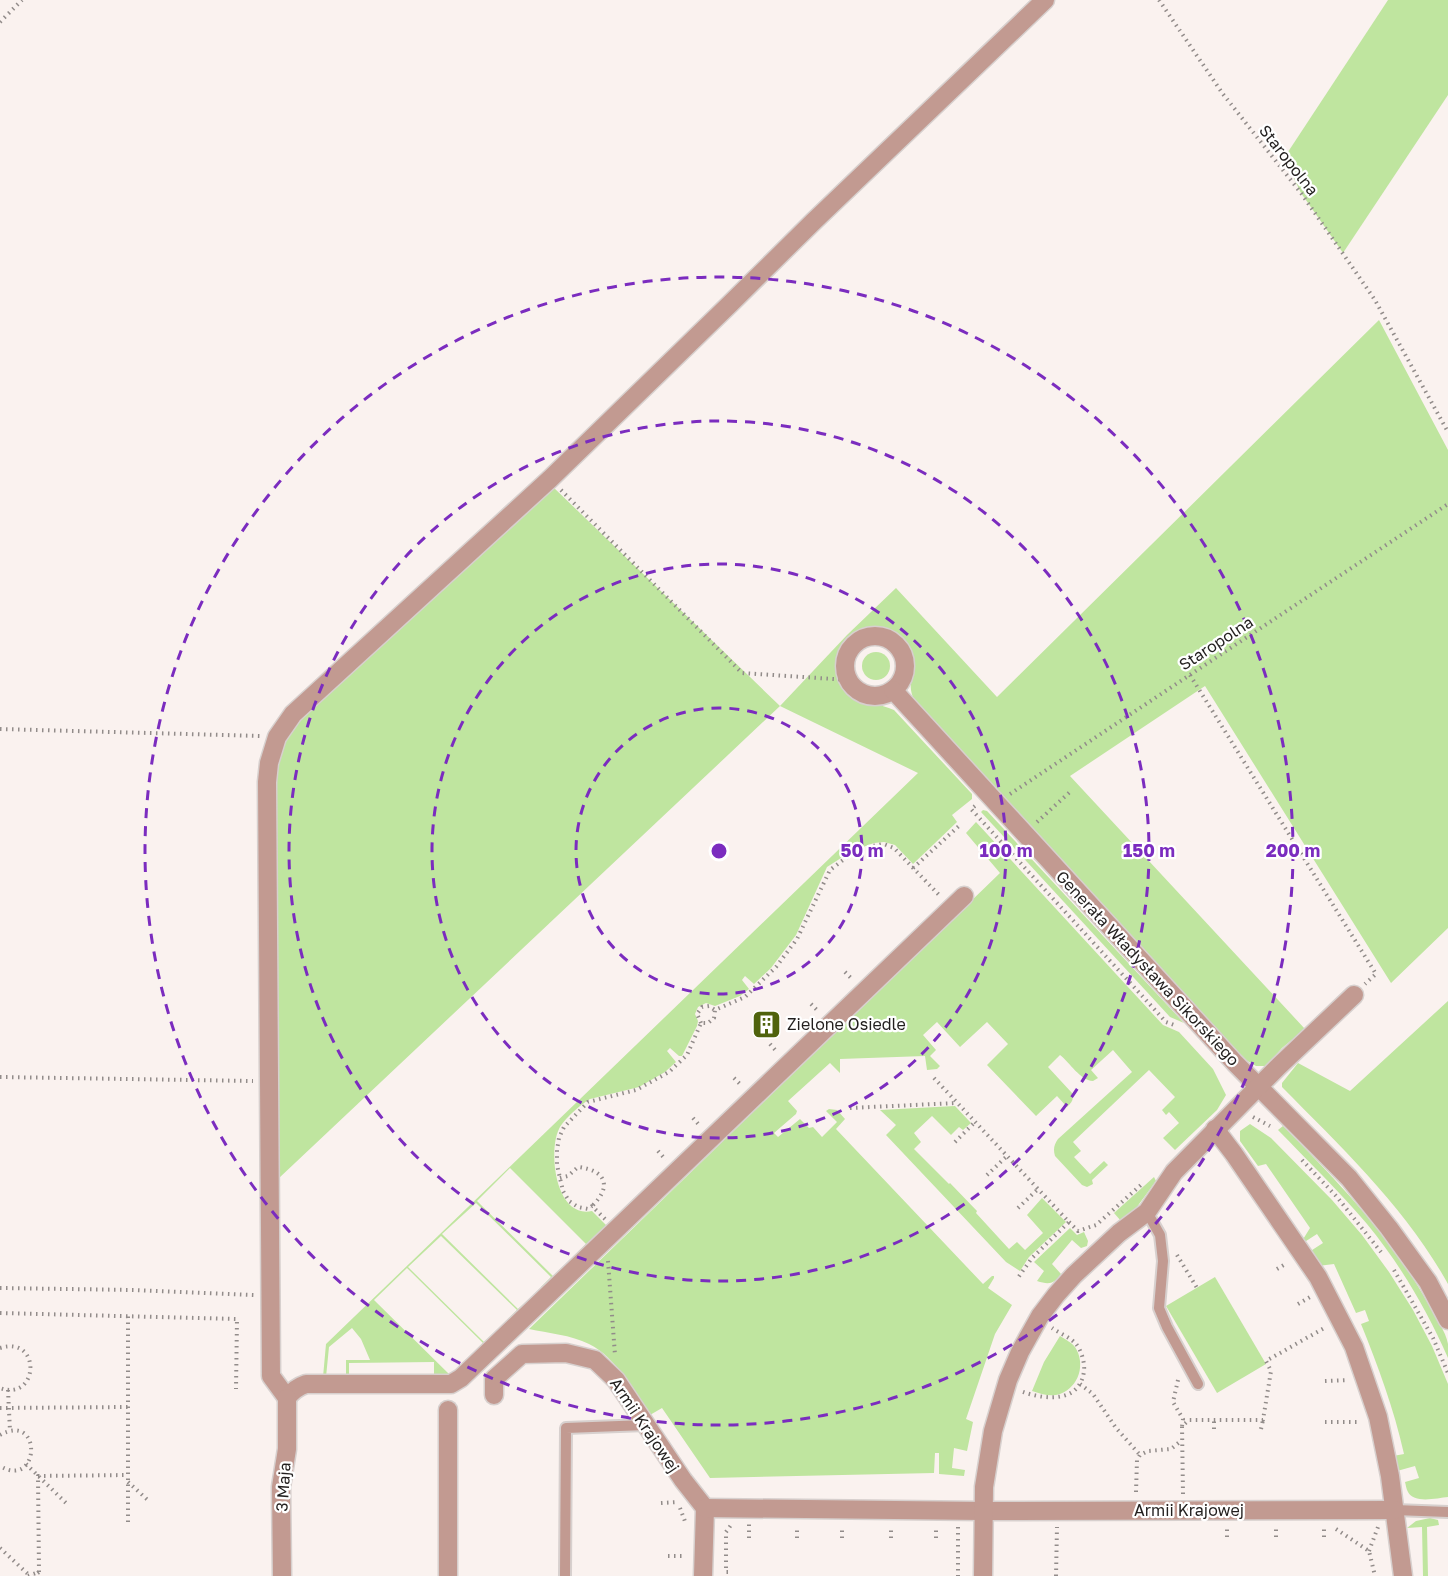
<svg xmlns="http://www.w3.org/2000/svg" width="1448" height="1576" font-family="'Golos Text',sans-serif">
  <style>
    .green { fill: #bfe59f }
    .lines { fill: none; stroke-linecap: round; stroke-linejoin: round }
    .lane-casing { stroke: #d7d0ce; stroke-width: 14 }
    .street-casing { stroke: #d7d0ce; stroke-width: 21 }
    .path { stroke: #928c8a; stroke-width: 4; stroke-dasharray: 1.5 4.5; stroke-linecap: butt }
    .lane { stroke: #c29a91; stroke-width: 10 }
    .street { stroke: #c29a91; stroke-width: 18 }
    .ring { fill: none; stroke: #7b2cbf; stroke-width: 3; stroke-dasharray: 10 8 }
    .labels { text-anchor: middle; stroke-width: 4.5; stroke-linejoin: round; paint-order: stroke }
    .street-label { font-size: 16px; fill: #221f1e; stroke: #fff }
    .poi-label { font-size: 16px; fill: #221f1e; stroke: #fff; text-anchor: start }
    .centre { fill: #7b2cbf; stroke: #fff; stroke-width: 3 }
    .ring-label { font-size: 18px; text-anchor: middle; font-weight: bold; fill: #7b2cbf; stroke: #fff; stroke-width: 4.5; stroke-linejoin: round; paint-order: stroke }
  </style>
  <rect width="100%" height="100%" fill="#faf2ef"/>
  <!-- green -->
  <g class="green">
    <path d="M1388,0H1448V95L1343,253L1301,193L1284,158Z"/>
    <path d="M1379,320L1448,450V928L1391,983L1205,686L1070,776L1305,1029L1282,1048L1266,1066H1256L1244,1059L918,707C915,701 912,697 911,690C909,673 918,658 904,642C868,599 812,663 852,694C863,703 881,704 894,710L972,794V799L952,815L957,822L913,864L895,845L884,842L874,843L852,851L827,867L796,935L771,968L754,984L745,976L742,980L749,989L740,996L715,1006L706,1003L698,1007L695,1014L698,1021L697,1026L682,1056H679L670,1048L667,1051L676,1062L665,1072L639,1087L590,1099C580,1105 564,1119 559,1129C548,1151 555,1219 592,1211L608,1227L579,1255L576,1254L586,1244L510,1168L477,1201L553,1276L563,1267L564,1269L544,1288L541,1287L551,1277L476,1203L442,1234L518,1309L528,1300L529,1304L511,1321L507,1320L517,1310L441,1236L408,1267L484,1342L494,1333L495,1336L476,1354L473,1353L483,1343L407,1268L374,1300L450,1375L434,1376V1362L349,1363V1377H346V1360H370L361,1339L352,1328L329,1347L326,1377H323L326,1344L918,773L780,706L278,1179L275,776L285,736L308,709L552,486L780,706L847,635L896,588L997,697Z"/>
    <circle cx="876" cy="666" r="14"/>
    <path d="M983,810L987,811L1184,1023L1170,1017L981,812Z"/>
    <path d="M976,822L1163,1025L1179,1032L1213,1069L1226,1095L1217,1110L1175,1150L1163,1138L1179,1123L1169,1112L1166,1115L1162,1110L1175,1097L1149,1070L1073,1142L1081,1151L1074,1157L1090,1174L1104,1161L1108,1165L1092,1180L1093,1184L1087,1187L1082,1185L1055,1156C1053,1149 1054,1145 1058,1139L1132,1072L1113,1050L1091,1070L1098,1078L1093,1081C1080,1080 1070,1063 1060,1055L1048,1067L1072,1093C1074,1100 1072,1102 1067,1107L1057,1096L1036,1116L987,1065L1008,1044L987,1022L960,1047L937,1022L923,1035L936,1050L930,1056L940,1066L937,1069L927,1070L925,1056L840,1059V1073L830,1063L788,1101L797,1111L796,1114L774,1133L778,1137L800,1119L809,1128L813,1127L822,1137L837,1122L826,1111L829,1109L837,1110L845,1119L836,1129L983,1284L992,1276H994V1278L988,1288L1012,1305L995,1334L966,1419L973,1422L967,1451L954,1448L952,1468L965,1470L964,1476L939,1474V1453H935L934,1473L710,1478L662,1408L650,1415C633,1390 617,1358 589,1344C571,1335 548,1333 529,1329L1000,873L966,833Z"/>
    <path d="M1448,1001V1284C1406,1208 1342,1148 1282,1087V1083L1298,1063L1350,1091Z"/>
    <path d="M955,1106L971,1123L963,1130L959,1127L951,1135L932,1116L914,1133L921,1142L914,1149L949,1184L950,1183L977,1211L976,1213L1009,1249L1017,1242L1025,1250L1043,1233L1027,1215L1042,1198L1066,1222L1029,1257L1020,1271L1006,1262L886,1135L896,1125L880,1110Z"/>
    <path d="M1250,1124L1271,1138L1332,1200L1362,1235L1389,1272L1413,1310L1432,1346L1448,1384V1497C1437,1498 1414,1504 1408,1492C1406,1489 1406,1485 1405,1482L1419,1478L1415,1466L1397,1471L1393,1456L1404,1454C1394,1409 1378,1366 1361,1324L1369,1321L1365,1310L1356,1313L1334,1264L1318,1266L1309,1252L1323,1243L1317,1234L1303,1243L1302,1241L1310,1228L1266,1164L1258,1166L1240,1141V1131Z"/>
    <path d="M1283,1126C1338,1182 1392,1237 1430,1307C1435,1318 1446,1331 1448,1344C1448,1348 1448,1353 1448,1358C1427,1310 1400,1264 1367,1224C1339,1191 1308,1161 1278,1130Z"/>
    <path d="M1154,1177L1156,1181L1131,1215L1121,1221L1114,1213Z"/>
    <path d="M1070,1228L1077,1235L1084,1232L1088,1241L1087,1246L1081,1248L1072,1240L1052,1264L1061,1274C1054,1284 1049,1285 1037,1281L1044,1271L1034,1262Z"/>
    <path d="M1215,1277L1266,1364L1217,1393L1166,1306Z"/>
    <path d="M1060,1336C1065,1339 1072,1343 1075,1347C1086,1364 1079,1387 1060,1394C1051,1397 1041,1394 1032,1391L1044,1362Z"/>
    <path d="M1430,1518L1438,1520L1439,1525L1427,1527L1428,1576H1423L1422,1527L1407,1528L1416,1521Z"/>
  </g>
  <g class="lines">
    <defs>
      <g id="lane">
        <path d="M1147,1212L1160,1235L1163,1261L1159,1308L1167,1327L1198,1384"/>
        <path d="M1395,1510L1448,1512"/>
        <path d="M565,1576L566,1428L646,1425"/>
      </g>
      <g id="street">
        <circle cx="875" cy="666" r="30"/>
        <path d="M893,690L1235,1063L1349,1178L1389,1228L1428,1282L1448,1320"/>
        <path d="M1215,1129L1234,1154L1318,1277L1354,1347L1378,1417L1390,1476L1403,1576"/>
        <path d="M494,1395V1379L522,1354L566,1353L595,1360L616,1380L683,1480L705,1508L703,1576"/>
        <path d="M287,1398L271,1376L267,782L269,763L277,737L293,714L550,479L731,303L813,222L1045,0"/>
        <path d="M287,1398C292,1391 297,1387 306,1384H451L461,1378L964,896"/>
        <path d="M705,1508L983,1511L1395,1510"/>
        <path d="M282,1576L281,1487L287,1449V1398"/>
        <path d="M448,1576V1410"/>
        <path d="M983,1576L984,1487L993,1431L1008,1380L1020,1352L1040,1316L1056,1295L1074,1275L1119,1233L1147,1212L1174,1172L1279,1066L1354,995"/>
      </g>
    </defs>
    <!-- lane casing -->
    <use href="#lane" class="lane-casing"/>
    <!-- street casing -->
    <use href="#street" class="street-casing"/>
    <!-- path -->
    <g class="path">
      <path d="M1159,0L1223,94L1301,193L1375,300L1448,432"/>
      <path d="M0,22L22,0"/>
      <path d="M561,490L742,673L849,680"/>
      <path d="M1190,675L1376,974L1365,984"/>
      <path d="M0,729L261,736"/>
      <path d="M1010,794L1448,504"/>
      <path d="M975,806L971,809L1166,1022L1174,1025"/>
      <path d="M1037,822L1072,790"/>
      <path d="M913,868L960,825"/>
      <path d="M845,972L853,980"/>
      <path d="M811,1004L819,1012"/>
      <path d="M701,1023L697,1014L702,1007L709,1006L715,1010"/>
      <path d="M770,1044L777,1052"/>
      <path d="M0,1077L253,1081"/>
      <path d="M734,1078L742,1086"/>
      <path d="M934,1078L1069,1222L1032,1258L1017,1279"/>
      <path d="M850,1108L956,1103"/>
      <path d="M1253,1117L1270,1126"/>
      <path d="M693,1118L700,1126"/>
      <path d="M955,1142L975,1122"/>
      <path d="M658,1151L666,1160"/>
      <path d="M1302,1160L1337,1197L1381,1252"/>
      <path d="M987,1175L1007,1156"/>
      <path d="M560,1178L568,1176L578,1167C605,1170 613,1186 592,1206"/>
      <path d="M1018,1208L1038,1189"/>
      <path d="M605,1219L592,1206L588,1209L578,1207L569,1201L563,1191L557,1165V1150L559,1138L564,1127L588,1102L636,1090L669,1072L687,1055L701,1023H708L714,1018L715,1010L745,997L776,967L797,939L830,870L851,854L872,846L884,844L894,848L941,897"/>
      <path d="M1069,1222L1078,1231L1096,1225L1142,1184"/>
      <path d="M1177,1255L1197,1288"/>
      <path d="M608,1261L615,1355"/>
      <path d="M1277,1269L1287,1263"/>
      <path d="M1394,1270L1433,1338L1448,1373"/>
      <path d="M0,1288L134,1290L254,1295"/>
      <path d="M1298,1304L1310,1297"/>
      <path d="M0,1313L237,1319L236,1389"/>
      <path d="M0,1348C42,1335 39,1402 0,1388"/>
      <path d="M1178,1380L1173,1402L1183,1419L1182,1426"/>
      <path d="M1325,1381L1348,1380"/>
      <path d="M1080,1384L1093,1394L1116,1428L1140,1455"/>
      <path d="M8,1390L10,1431"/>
      <path d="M1023,1392C1046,1400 1080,1403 1084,1371C1085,1362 1081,1350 1076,1344C1070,1337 1059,1333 1052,1328"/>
      <path d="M0,1408L128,1407"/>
      <path d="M1325,1422H1360"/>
      <path d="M1214,1429V1419"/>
      <path d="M1261,1429L1263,1420"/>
      <path d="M0,1435C43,1411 40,1490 0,1466"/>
      <path d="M26,1464L66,1503"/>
      <path d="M128,1482L150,1502"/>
      <path d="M1136,1492L1137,1460L1140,1455L1148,1451L1171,1449L1182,1440"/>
      <path d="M1183,1494L1182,1426L1189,1420H1263L1271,1371L1266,1361L1326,1327"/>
      <path d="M661,1503L678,1502"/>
      <path d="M680,1508L686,1524"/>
      <path d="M128,1522V1316"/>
      <path d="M958,1527V1576"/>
      <path d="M1336,1529L1369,1551L1375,1576"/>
      <path d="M1227,1537V1526"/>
      <path d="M1276,1537V1526"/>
      <path d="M1324,1537V1526"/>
      <path d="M749,1538V1524"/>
      <path d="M797,1538V1527"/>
      <path d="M842,1538V1527"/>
      <path d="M891,1538V1527"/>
      <path d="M936,1538V1527"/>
      <path d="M0,1548L30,1576"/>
      <path d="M1369,1551L1378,1527"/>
      <path d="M668,1556H685"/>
      <path d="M39,1572L38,1476L128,1475"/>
      <path d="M728,1572H726V1532L731,1525"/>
      <path d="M28,1576L39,1572L34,1576"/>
      <path d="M1056,1576L1057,1527"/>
    </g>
    <!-- lane -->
    <use href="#lane" class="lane"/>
    <!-- street -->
    <use href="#street" class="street"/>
  </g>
  <!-- distance rings -->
  <g class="ring">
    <circle cx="719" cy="851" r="143"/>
    <circle cx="719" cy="851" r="287"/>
    <circle cx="719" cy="851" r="430"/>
    <circle cx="719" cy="851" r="574"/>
  </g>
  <!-- icons -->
  <defs>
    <symbol id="building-square" viewBox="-11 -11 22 22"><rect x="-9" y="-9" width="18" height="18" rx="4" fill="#4f630d" stroke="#fff"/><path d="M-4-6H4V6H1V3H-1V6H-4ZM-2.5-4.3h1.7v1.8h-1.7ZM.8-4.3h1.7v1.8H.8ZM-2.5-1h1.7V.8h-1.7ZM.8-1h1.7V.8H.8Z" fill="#fff"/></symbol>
  </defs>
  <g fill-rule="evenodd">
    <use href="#building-square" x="750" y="1008" width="33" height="33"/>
  </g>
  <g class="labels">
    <!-- street labels -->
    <g class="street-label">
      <text transform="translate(1289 160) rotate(52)" y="6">Staropolna</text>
      <text transform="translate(1216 643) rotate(-33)" y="6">Staropolna</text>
      <text transform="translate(1148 968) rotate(47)" y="6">Generała Władysława Sikorskiego</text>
      <text transform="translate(645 1425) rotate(56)" y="6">Armii Krajowej</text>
      <text transform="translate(283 1487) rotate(-86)" y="6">3 Maja</text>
      <text x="1189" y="1516">Armii Krajowej</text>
    </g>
    <!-- poi labels -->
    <g class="poi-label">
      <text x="787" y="1030">Zielone Osiedle</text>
    </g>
  </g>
  <circle cx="719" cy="851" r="9" class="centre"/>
  <g class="ring-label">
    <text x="862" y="857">50 m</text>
    <text x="1006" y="857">100 m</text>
    <text x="1149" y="857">150 m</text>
    <text x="1293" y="857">200 m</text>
  </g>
</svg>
